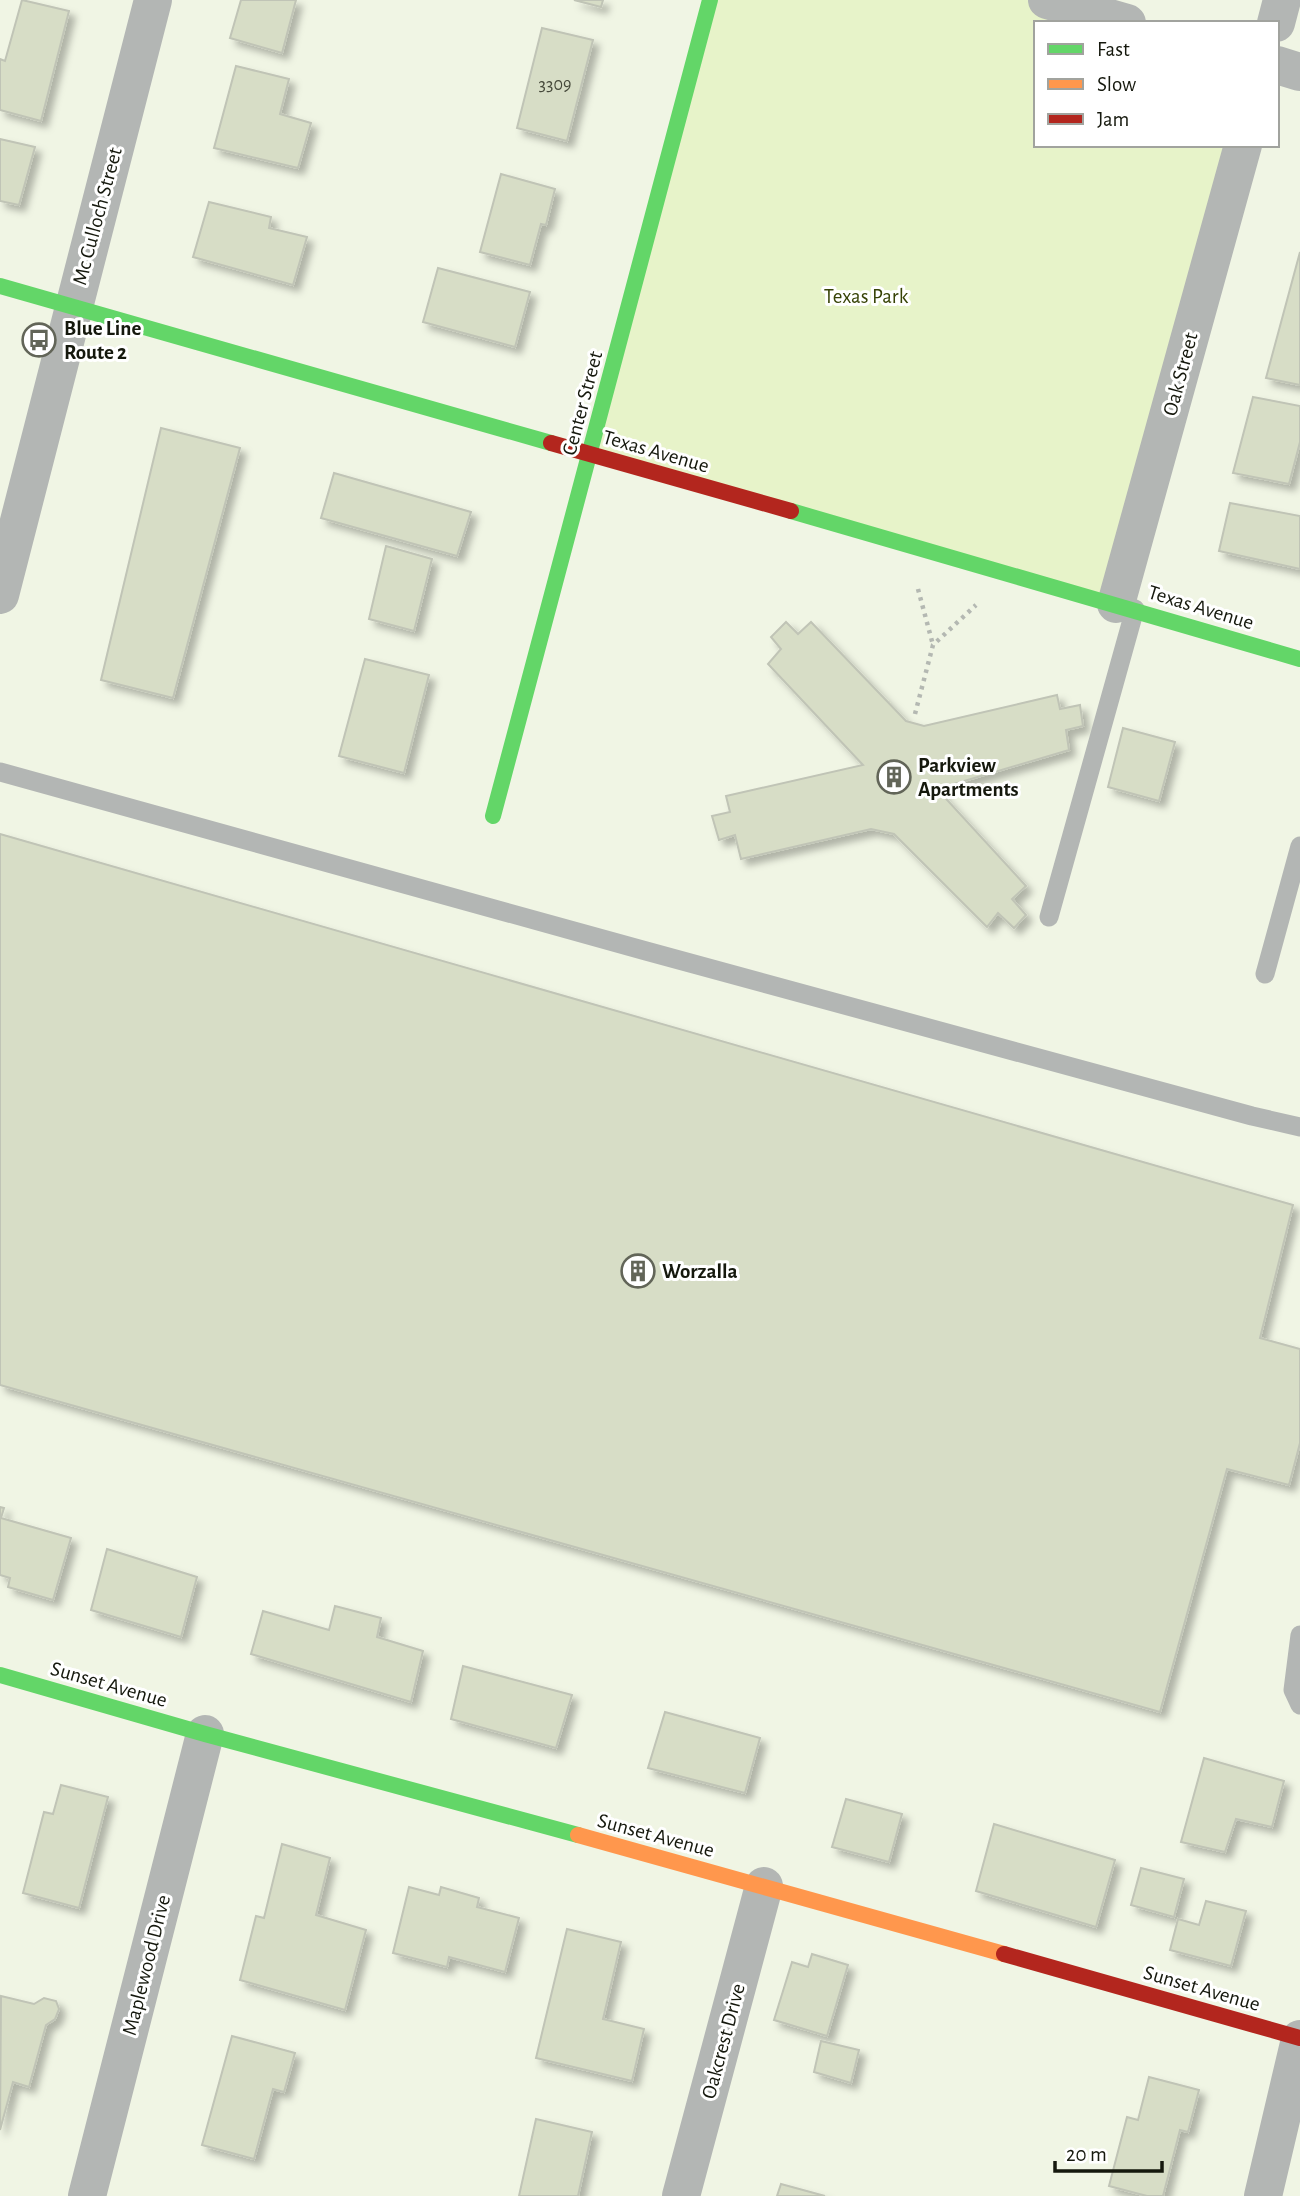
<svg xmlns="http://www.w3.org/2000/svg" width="1300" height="2196" font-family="'Alegreya Sans',sans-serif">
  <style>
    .green { fill: #e7f3c9 }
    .building { fill: #d7ddc6; stroke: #c0c4b6; stroke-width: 2; filter: url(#shadow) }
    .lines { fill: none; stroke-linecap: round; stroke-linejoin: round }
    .path { stroke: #b4b8b2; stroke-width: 4.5; stroke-dasharray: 3.5 5; stroke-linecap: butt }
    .lane { stroke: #b3b6b4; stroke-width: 19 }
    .street { stroke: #b3b6b4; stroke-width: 38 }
    .fast { stroke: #63d668; stroke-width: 16 }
    .slow { stroke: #ff974d; stroke-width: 16 }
    .jam { stroke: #b3261e; stroke-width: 16 }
    .labels { text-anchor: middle; stroke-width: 6; stroke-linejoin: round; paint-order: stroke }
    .number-label { font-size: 18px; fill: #46493b }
    .street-label { font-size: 21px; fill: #15180d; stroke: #fff }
    .park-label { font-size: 21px; fill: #374306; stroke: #fff }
    .poi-label { font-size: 21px; font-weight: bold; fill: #15180d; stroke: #fff; text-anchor: start }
  </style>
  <defs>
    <filter id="shadow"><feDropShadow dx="6" dy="6" stdDeviation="3.5" flood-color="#0004"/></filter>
  </defs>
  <rect width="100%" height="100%" fill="#f0f5e4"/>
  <!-- green -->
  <path class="green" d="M710,0H1047L1127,23H1036V145H1243L1116,604L590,454Z"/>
  <!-- building -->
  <g class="building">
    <path d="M22,0L69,11L41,121L0,110V59L5,61Z"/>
    <path d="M241,0H296L282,53L230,38Z"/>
    <path d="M574,0H603L601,7Z"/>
    <path d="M542,28L593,40L567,141L517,128Z"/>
    <path d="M236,66L289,79L280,114L311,123L298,168L214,148Z"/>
    <path d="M0,139L35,147L19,205L0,201Z"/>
    <path d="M501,174L555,189L546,225L541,224L530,265L480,252Z"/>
    <path d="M209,202L271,217L269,228L307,237L293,285L193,257Z"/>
    <path d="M1300,252V385L1266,378Z"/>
    <path d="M438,268L530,292L515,347L423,322Z"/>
    <path d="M1253,397L1300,406V442L1289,484L1233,473Z"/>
    <path d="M161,428L240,448L173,698L101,680Z"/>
    <path d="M334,473L471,512L457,556L321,518Z"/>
    <path d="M1230,503L1300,516V569L1219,551Z"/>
    <path d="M386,546L432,559L414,631L369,619Z"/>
    <path d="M786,622L798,634L811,622L906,721L924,726L1057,695L1060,709L1080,705L1083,726L1066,730L1069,750L937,789L1026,886L1012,899L1026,915L1014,928L998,913L987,927L894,834L871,829L741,859L735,835L719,840L712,816L730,812L726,796L863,765L768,664L781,649L771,637Z"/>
    <path d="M365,659L429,675L404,773L339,756Z"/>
    <path d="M1123,728L1175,742L1159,801L1108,787Z"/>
    <path d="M0,834L1293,1205L1260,1338L1300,1349V1443L1289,1485L1227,1469L1160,1712L0,1385Z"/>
    <path d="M0,1507L4,1508L1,1518L71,1538L53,1600L8,1587L10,1578L0,1575Z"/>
    <path d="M107,1549L197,1577L181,1637L91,1610Z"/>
    <path d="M335,1606L381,1618L377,1637L423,1651L411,1702L251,1654L263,1611L329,1630Z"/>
    <path d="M463,1666L572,1695L556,1748L451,1719Z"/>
    <path d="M665,1712L760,1738L745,1793L648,1768Z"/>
    <path d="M1204,1758L1284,1781L1272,1827L1236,1819L1225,1852L1181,1842Z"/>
    <path d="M61,1785L108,1797L79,1908L23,1893L44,1812L53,1814Z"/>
    <path d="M846,1799L902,1814L889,1862L832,1847Z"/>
    <path d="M994,1824L1115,1860L1096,1927L976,1891Z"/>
    <path d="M282,1844L330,1858L316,1915L366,1930L345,2010L240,1980L256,1916L264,1918Z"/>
    <path d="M1141,1868L1184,1879L1174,1917L1131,1905Z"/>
    <path d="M409,1887L439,1895L441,1887L479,1898L477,1907L519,1918L505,1972L449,1957L447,1967L393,1953Z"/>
    <path d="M1206,1901L1246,1911L1231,1966L1170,1950L1178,1919L1199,1925Z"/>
    <path d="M567,1929L621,1942L603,2019L644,2029L632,2081L536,2058Z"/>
    <path d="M812,1954L848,1965L827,2036L774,2020L792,1962L808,1967Z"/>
    <path d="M1,1996L34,2004L44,1998L56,2001L59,2009L55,2019L46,2025L29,2087L13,2082L0,2130Z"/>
    <path d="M232,2036L295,2053L284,2092L273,2089L254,2159L202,2145Z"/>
    <path d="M821,2041L859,2050L851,2083L814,2072Z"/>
    <path d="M1149,2077L1199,2090L1188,2132L1180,2130L1163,2196H1147L1109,2186L1127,2117L1138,2120Z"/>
    <path d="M536,2119L592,2132L578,2196H519Z"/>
    <path d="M781,2184L825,2196H777Z"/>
  </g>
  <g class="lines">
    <!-- path -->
    <g class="path">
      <path d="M918,589L933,645"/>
      <path d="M915,714L933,645L976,605"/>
    </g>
    <!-- lane -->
    <g class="lane">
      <path d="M0,772L646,951L1252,1116L1300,1127"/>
      <path d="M1049,917L1135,609"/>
      <path d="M1265,974L1300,846"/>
      <path d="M1300,1635L1293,1690L1300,1705"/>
    </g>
    <!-- street -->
    <g class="street">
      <path d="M1047,0L1127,23"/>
      <path d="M1276,23L1282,0"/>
      <path d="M1277,65L1300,72"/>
      <path d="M0,595L153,0"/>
      <path d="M1116,604L1243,145"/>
      <path d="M87,2196L205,1734"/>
      <path d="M681,2196L764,1886"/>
      <path d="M1263,2196L1300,2039"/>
    </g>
    <!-- fast -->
    <g class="fast">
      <path d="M0,286L551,443"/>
      <path d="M791,511L1300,659"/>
      <path d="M493,816L710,0"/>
      <path d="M0,1675L205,1734L578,1835"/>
    </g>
    <!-- slow -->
    <path class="slow" d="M578,1835L1004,1954"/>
    <!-- jam -->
    <g class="jam">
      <path d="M551,443L791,511"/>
      <path d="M1004,1954L1300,2038"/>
    </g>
  </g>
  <!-- icons -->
  <defs>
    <symbol id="bus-ring" viewBox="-11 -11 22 22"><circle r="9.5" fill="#fff" stroke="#626558" stroke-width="1.5"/><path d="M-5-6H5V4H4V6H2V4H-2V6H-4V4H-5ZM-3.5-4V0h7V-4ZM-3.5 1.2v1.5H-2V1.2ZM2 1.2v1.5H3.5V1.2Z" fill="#626558"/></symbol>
    <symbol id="building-ring" viewBox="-11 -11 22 22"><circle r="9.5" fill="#fff" stroke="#626558" stroke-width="1.5"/><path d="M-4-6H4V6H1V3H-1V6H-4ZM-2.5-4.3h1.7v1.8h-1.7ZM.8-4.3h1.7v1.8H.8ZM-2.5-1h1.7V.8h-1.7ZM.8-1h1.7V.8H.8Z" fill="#626558"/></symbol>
  </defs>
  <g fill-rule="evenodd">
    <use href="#bus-ring" x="20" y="321" width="38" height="38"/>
    <use href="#building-ring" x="875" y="758" width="38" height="38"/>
    <use href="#building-ring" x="619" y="1252" width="38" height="38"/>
  </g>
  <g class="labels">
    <!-- number labels -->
    <g class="number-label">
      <text x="555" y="90">3309</text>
    </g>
    <!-- street labels -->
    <g class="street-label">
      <text transform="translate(97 216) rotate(-75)" y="7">Mc Culloch Street</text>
      <text transform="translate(1180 374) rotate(-75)" y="7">Oak Street</text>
      <text transform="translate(582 403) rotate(-75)" y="7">Center Street</text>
      <text transform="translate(656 451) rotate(16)" y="7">Texas Avenue</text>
      <text transform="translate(1201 607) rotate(17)" y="7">Texas Avenue</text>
      <text transform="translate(109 1684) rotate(16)" y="7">Sunset Avenue</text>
      <text transform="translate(656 1835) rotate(15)" y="7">Sunset Avenue</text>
      <text transform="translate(146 1965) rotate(-76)" y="7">Maplewood Drive</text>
      <text transform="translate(1202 1988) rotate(16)" y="7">Sunset Avenue</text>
      <text transform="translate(723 2041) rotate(-75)" y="7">Oakcrest Drive</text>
    </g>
    <!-- park labels -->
    <g class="park-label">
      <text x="866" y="303">Texas Park</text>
    </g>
    <!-- poi labels -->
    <g class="poi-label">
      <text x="64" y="335">Blue Line<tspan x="64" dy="24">Route 2</tspan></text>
      <text x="918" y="772">Parkview<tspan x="918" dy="24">Apartments</tspan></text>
      <text x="662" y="1278">Worzalla</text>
    </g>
  </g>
  <!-- legend -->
  <rect x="1034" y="21" width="245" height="126" fill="#ffffff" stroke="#a1a39e" stroke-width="2"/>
  <rect x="1048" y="44" width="35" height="10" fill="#63d668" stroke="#a1a39e" stroke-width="2"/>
  <text x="1097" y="56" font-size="21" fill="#15180d">Fast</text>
  <rect x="1048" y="79" width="35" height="10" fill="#ff974d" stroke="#a1a39e" stroke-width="2"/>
  <text x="1097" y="91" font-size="21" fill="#15180d">Slow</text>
  <rect x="1048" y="114" width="35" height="10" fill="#b3261e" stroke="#a1a39e" stroke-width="2"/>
  <text x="1097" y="126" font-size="21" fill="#15180d">Jam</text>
  <!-- scale -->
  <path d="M1055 2161v10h107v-10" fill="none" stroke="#15180d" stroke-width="3.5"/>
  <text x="1066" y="2161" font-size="21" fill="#15180d" stroke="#ffffff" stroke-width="5" paint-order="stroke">20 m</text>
</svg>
